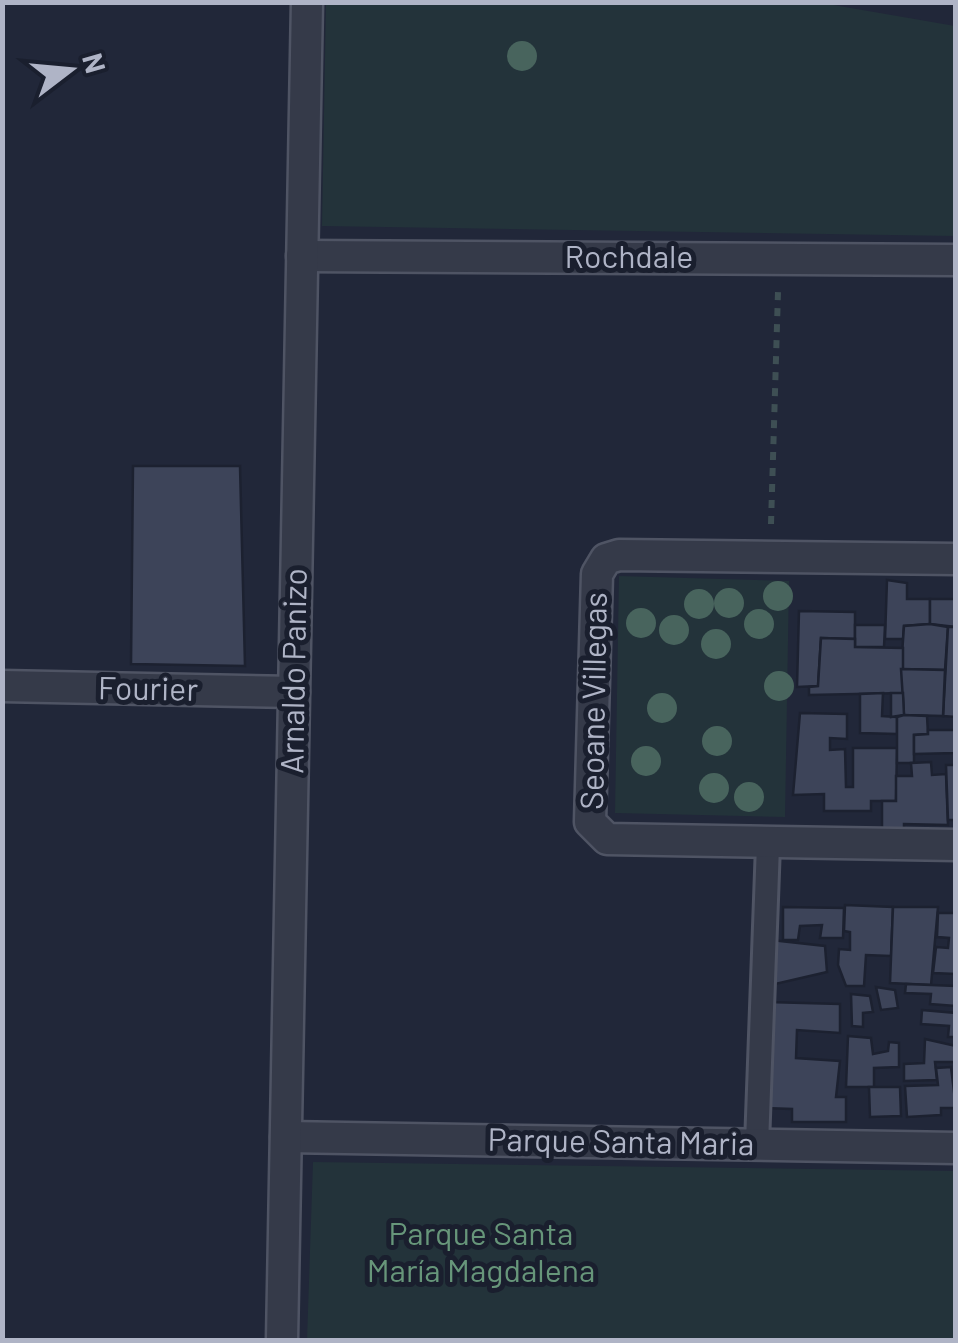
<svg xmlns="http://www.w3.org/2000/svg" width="958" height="1343" font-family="Barlow,sans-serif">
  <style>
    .green { fill: #23333a }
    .building { fill: #3d4459; stroke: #1c2130; stroke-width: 2.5 }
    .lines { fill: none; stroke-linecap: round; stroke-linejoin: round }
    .pedestrian-casing { stroke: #4f5464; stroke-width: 28 }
    .minor-casing { stroke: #4f5464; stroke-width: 35 }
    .path { stroke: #3e4f54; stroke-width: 6; stroke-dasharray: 8 8; stroke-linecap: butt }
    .pedestrian { stroke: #353a49; stroke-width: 22 }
    .minor { stroke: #353a49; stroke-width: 30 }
    .tree { fill: #48645d }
    .labels { text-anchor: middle; stroke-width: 10; stroke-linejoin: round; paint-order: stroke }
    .street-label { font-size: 32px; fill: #afb4c6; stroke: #1a1f2e }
    .park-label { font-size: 32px; fill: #67967a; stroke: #1a1f2e }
  </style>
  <rect width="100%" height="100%" fill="#212739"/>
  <!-- green -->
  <g class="green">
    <path d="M816,2L955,26V236L322,226L326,3Z"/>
    <path d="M619,576L789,581L785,817L615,813Z"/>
    <path d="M313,1162L955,1171V1340H307Z"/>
  </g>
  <!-- building -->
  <g class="building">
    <path d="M133,466H240L245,666L131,664Z"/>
    <path d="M887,580L907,583V599H930V624L904,626L903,639H885Z"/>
    <path d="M930,599H956V627L930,624Z"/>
    <path d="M799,611L855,612V639L821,638L818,686L797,687Z"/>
    <path d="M930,624L948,627L945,670L901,669L904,626Z"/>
    <path d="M855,625H885L884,647H855Z"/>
    <path d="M948,627H956V717L943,716Z"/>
    <path d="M821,638L855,639V647L903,648V693L809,695V687L818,686Z"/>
    <path d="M901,669L945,670L943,716L904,715Z"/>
    <path d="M883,693L882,716L897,717V734L860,733V694Z"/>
    <path d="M891,693H903L904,715L891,717Z"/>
    <path d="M800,713L847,714V739L830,738V750L845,749L846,787H853V748H897L896,801H871V811H824V794L793,795Z"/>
    <path d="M904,715L927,716L928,734L914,735V763H897V717Z"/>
    <path d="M928,730H956V753L914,754V735L928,734Z"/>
    <path d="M931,762L932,775L946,774L948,825L904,824V830H882V801H896V776H912L911,763Z"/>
    <path d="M946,765H956V820H948Z"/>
    <path d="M845,905L893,907L891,956L866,955L864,986H846L838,965L839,949L850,950V932L844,931Z"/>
    <path d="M783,907L844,908L843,938H820L822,925L800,926L798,940H783Z"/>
    <path d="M893,907H938L931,985L890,983Z"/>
    <path d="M938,913H956V974L933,973L936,947L948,948L949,938L937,937Z"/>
    <path d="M771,940L825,946L827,972L771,985Z"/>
    <path d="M906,984L956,986V1006L930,1004L931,994L905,993Z"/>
    <path d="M876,987L895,990L898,1008L881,1010Z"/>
    <path d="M851,994L870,996L873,1012L863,1013V1027L852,1026Z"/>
    <path d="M767,1002L840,1004V1033L797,1030L796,1058L840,1061L836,1097H846V1122H792V1109L764,1108Z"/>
    <path d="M922,1010L956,1013V1037H948L949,1026L921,1024Z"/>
    <path d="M848,1036L871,1038L873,1054L888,1051L889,1042L899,1043V1067L874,1068V1087H846Z"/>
    <path d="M925,1039L956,1046V1062H935L937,1080L904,1081V1064L924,1063Z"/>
    <path d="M951,1067L956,1108H941V1115L907,1117L905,1086L938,1085L936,1068Z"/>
    <path d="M869,1087H900L901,1116L870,1117Z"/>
  </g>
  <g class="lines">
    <defs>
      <path id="pedestrian" d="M757,1144L768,845"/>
      <g id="minor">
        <path d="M302,256L956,260"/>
        <path d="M956,559L619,555L606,559L597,574L590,822L607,839L956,845"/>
        <path d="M2,686L294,692"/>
        <path d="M286,1137L956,1148"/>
        <path d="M282,1340L307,2"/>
      </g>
    </defs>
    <!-- pedestrian casing -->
    <use href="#pedestrian" class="pedestrian-casing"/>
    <!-- minor casing -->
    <use href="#minor" class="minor-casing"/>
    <!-- path -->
    <path class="path" d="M771,524L778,292"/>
    <!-- pedestrian -->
    <use href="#pedestrian" class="pedestrian"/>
    <!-- minor -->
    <use href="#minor" class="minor"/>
  </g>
  <!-- trees -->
  <g class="tree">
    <circle cx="522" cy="56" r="15"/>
    <circle cx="778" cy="596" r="15"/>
    <circle cx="729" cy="603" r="15"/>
    <circle cx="699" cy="604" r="15"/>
    <circle cx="641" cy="623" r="15"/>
    <circle cx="759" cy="624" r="15"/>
    <circle cx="674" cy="630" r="15"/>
    <circle cx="716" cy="644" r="15"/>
    <circle cx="779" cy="686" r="15"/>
    <circle cx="662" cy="708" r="15"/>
    <circle cx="717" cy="741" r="15"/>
    <circle cx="646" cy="761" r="15"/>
    <circle cx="714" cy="788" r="15"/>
    <circle cx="749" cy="797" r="15"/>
  </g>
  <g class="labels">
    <!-- street labels -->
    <g class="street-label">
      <text x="629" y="268">Rochdale</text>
      <text transform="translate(294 671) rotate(-89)" y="11">Arnaldo Panizo</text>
      <text transform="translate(148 689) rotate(1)" y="11">Fourier</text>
      <text transform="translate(594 701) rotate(-89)" y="11">Seoane Villegas</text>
      <text transform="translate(621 1142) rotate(1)" y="11">Parque Santa Maria</text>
    </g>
    <!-- park labels -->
    <g class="park-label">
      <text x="481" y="1245">Parque Santa<tspan x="481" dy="37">María Magdalena</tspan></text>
    </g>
  </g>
  <!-- border -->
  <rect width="958" height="1343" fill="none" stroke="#afb4c6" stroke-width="10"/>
  <!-- north arrow -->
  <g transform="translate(70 70) rotate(74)" stroke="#1a1f2e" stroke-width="8" paint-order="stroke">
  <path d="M0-8L18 38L0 25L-18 38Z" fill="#afb4c6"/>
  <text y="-15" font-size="28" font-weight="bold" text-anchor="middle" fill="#afb4c6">N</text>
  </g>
</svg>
